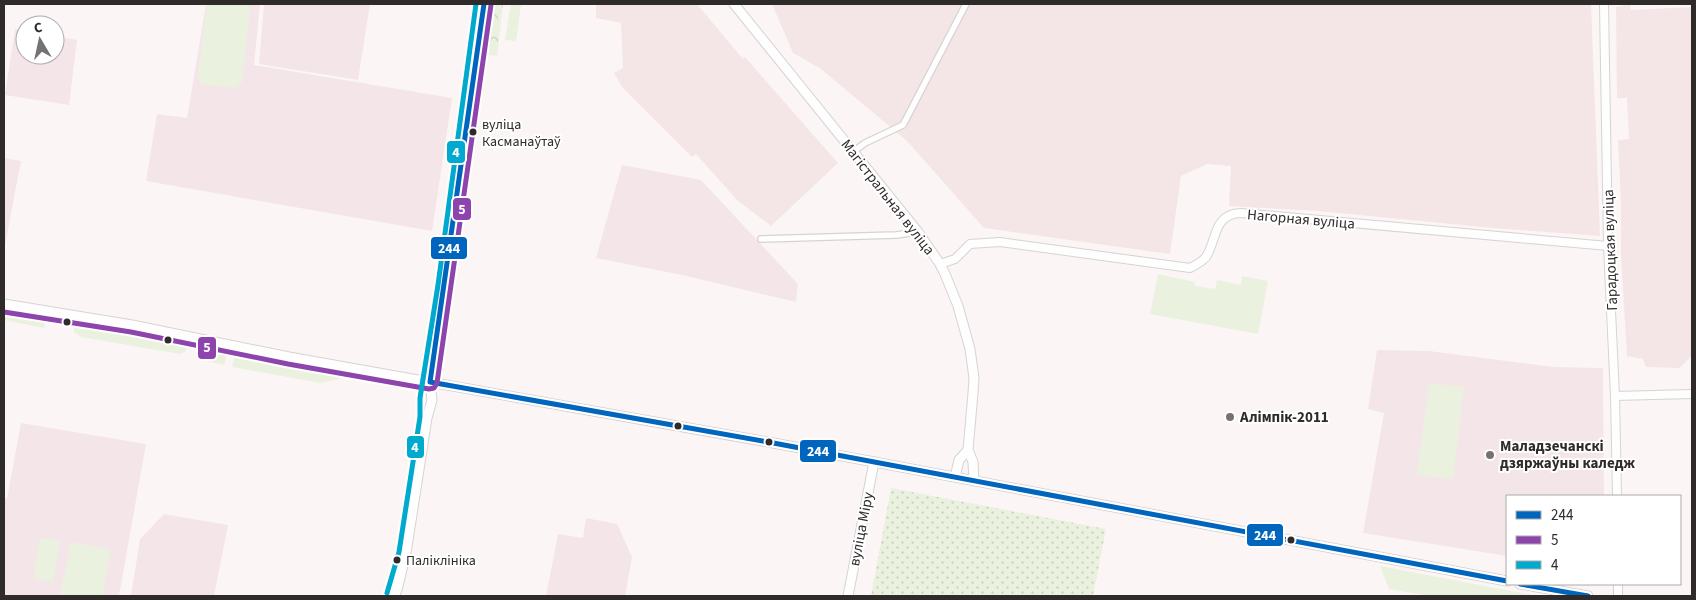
<svg xmlns="http://www.w3.org/2000/svg" width="1696" height="600" font-family="'Source Sans 3',sans-serif">
  <style>
    .industrial { fill: #f4e6e6 }
    .education { fill: #f4e6e8 }
    .green { fill: #eaf1de }
    .forest { fill: url(#forest-crowns) }
    .park { fill: url(#park-dots) }
    .lines { fill: none; stroke-linecap: round; stroke-linejoin: round }
    .minor-casing { stroke: #d7d3d2; stroke-width: 8 }
    .tertiary-casing { stroke: #d7d3d2; stroke-width: 10 }
    .secondary-casing { stroke: #d7d3d2; stroke-width: 11 }
    .minor { stroke: #fefefe; stroke-width: 5.5 }
    .tertiary { stroke: #fefefe; stroke-width: 8 }
    .secondary { stroke: #fefefe; stroke-width: 9 }
    .bus-1-casing { stroke: #fff; stroke-width: 9 }
    .bus-2-casing { stroke: #fff; stroke-width: 9 }
    .bus-3-casing { stroke: #fff; stroke-width: 9 }
    .bus-1 { stroke: #0065bd; stroke-width: 5 }
    .bus-2 { stroke: #8e44ad; stroke-width: 5 }
    .bus-3 { stroke: #00a9ce; stroke-width: 5 }
    .bus-dot { fill: #2f2b2a; stroke: #fff; stroke-width: 2 }
    .poi-dot { fill: #767271; stroke: #fff; stroke-width: 2 }
    .labels { text-anchor: middle; stroke-width: 4; stroke-linejoin: round; paint-order: stroke }
    .bus-label { font-size: 14px; fill: #2f2b2a; stroke: #fff; text-anchor: start }
    .street-label { font-size: 15px; fill: #2f2b2a; stroke: #fff }
    .poi-label { font-size: 15px; font-weight: bold; fill: #2f2b2a; stroke: #fff; text-anchor: start }
    .line-badge { stroke: #fff; stroke-width: 2 }
    .badge-label { font-size: 14px; text-anchor: middle; font-weight: bold; fill: #fff }
  </style>
  <defs>
    <pattern id="forest-crowns" width="20" height="18" patternUnits="userSpaceOnUse" patternTransform="scale(1.25)"><rect width="20" height="18" fill="#eaf1de"/><path d="M2 6a3 3 0 1 1 6 0M12 15a3 3 0 1 1 6 0" fill="none" stroke="#c9cfbf"/></pattern>
    <pattern id="park-dots" width="8" height="8" patternUnits="userSpaceOnUse" patternTransform="scale(1.25)"><rect width="8" height="8" fill="#eaf1de"/><path d="M2 2h.1M6 6h.1" fill="none" stroke="#c9cfbf" stroke-width="1.8" stroke-linecap="round"/></pattern>
  </defs>
  <rect width="100%" height="100%" fill="#fbf6f5"/>
  <!-- industrial -->
  <g class="industrial">
    <path d="M594,4H697L743,59L745,57L838,163L771,226L737,200L696,154L692,157L622,87L614,73L623,68L621,23L596,18V6Z"/>
    <path d="M772,4H1591L1600,236L1493,228L1318,211L1229,206L1231,166L1207,164L1181,176L1170,254L984,228L907,141L821,69L793,53Z"/>
    <path d="M1623,4H1630L1631,10L1692,7V356L1679,368L1646,367L1643,359L1627,356L1621,255V202L1618,140L1629,139L1627,98H1617L1616,7L1623,6Z"/>
  </g>
  <!-- education -->
  <g class="education">
    <path d="M206,4H260L254,65L452,98L432,231L146,181L157,114L187,118Z"/>
    <path d="M264,4H370L358,80L259,64Z"/>
    <path d="M15,29L25,31V55H55V36L77,40L69,105L5,95Z"/>
    <path d="M4,158L21,161L4,251Z"/>
    <path d="M622,165L701,180L798,284L796,302L682,275L596,258Z"/>
    <path d="M1377,350L1429,351L1554,367L1603,368L1604,496H1507V556L1363,533L1384,413L1368,409Z"/>
    <path d="M21,423L146,444L119,596H4V498H7Z"/>
    <path d="M164,514L228,525L214,596H131L140,539Z"/>
    <path d="M586,518L617,524L632,557L625,596H546L558,534L583,538Z"/>
  </g>
  <!-- green -->
  <g class="green">
    <path d="M207,4H248L250,8L242,82L236,88L201,84L198,75Z"/>
    <path d="M511,4H521L516,41L505,40Z"/>
    <path d="M1158,274L1195,282V286L1215,289L1217,280L1241,285L1242,276L1268,281L1258,334L1150,314Z"/>
    <path d="M4,311L39,318L45,323L44,328L4,320Z"/>
    <path d="M84,327L187,346L185,352L180,354L81,337L74,332V328Z"/>
    <path d="M201,348L227,354L224,365L202,360L200,356Z"/>
    <path d="M235,355L346,376L343,378L321,383L232,367Z"/>
    <path d="M1429,383L1464,387L1453,479L1417,475Z"/>
    <path d="M40,538L60,541L53,582L33,578Z"/>
    <path d="M71,542L111,550L102,596H60Z"/>
    <path d="M1380,566L1538,596H1429L1389,589Z"/>
  </g>
  <!-- forest -->
  <path class="forest" d="M488,4H503L497,56L480,54Z"/>
  <!-- park -->
  <path class="park" d="M891,488L1106,529L1093,596H871Z"/>
  <g class="lines">
    <defs>
      <g id="minor">
        <path d="M853,152L865,143L903,125L966,4"/>
        <path d="M761,239L896,235L918,232"/>
      </g>
      <g id="tertiary">
        <path d="M1604,4L1608,246L1615,396L1617,496"/>
        <path d="M940,264L955,259L970,244L1000,242L1190,268C1196,265 1202,262 1206,257C1217,240 1213,214 1241,213L1608,246"/>
        <path d="M430,382L484,4"/>
        <path d="M1615,396L1692,394"/>
        <path d="M1618,584V596"/>
      </g>
      <g id="secondary">
        <path d="M734,4L918,232L940,264L945,274L958,306L970,349L974,378L973,393L968,450L973,462L974,481"/>
        <path d="M4,304L132,325L289,357L768,442L1507,581"/>
        <path d="M955,477L959,460L968,450"/>
        <path d="M1520,584L1588,596"/>
        <path d="M394,596L397,590L406,553L427,418L432,400L430,382"/>
        <path d="M848,596L874,462"/>
      </g>
    </defs>
    <!-- minor casing -->
    <use href="#minor" class="minor-casing"/>
    <!-- tertiary casing -->
    <use href="#tertiary" class="tertiary-casing"/>
    <!-- secondary casing -->
    <use href="#secondary" class="secondary-casing"/>
    <!-- minor -->
    <use href="#minor" class="minor"/>
    <!-- tertiary -->
    <use href="#tertiary" class="tertiary"/>
    <!-- secondary -->
    <use href="#secondary" class="secondary"/>
    <defs>
      <g id="bus-1">
        <path d="M484,4L430,382L768,442L1507,581"/>
        <path d="M1520,584L1588,596"/>
      </g>
      <path id="bus-2" d="M4,312L131,332L288,364L429,389L434,388L437,383L491,5"/>
      <path id="bus-3" d="M387,593L399,552L420,417V398L438,285L476,4"/>
    </defs>
    <!-- bus-1 casing -->
    <use href="#bus-1" class="bus-1-casing"/>
    <!-- bus-2 casing -->
    <use href="#bus-2" class="bus-2-casing"/>
    <!-- bus-3 casing -->
    <use href="#bus-3" class="bus-3-casing"/>
    <!-- bus-1 -->
    <use href="#bus-1" class="bus-1"/>
    <!-- bus-2 -->
    <use href="#bus-2" class="bus-2"/>
    <!-- bus-3 -->
    <use href="#bus-3" class="bus-3"/>
  </g>
  <!-- markers -->
  <g class="bus-dot">
    <circle cx="473" cy="132" r="4.5"/>
    <circle cx="67" cy="322" r="4.5"/>
    <circle cx="168" cy="340" r="4.5"/>
    <circle cx="678" cy="426" r="4.5"/>
    <circle cx="769" cy="442" r="4.5"/>
    <circle cx="1291" cy="540" r="4.5"/>
    <circle cx="397" cy="560" r="4.5"/>
  </g>
  <g class="poi-dot">
    <circle cx="1230" cy="417" r="5"/>
    <circle cx="1490" cy="455" r="5"/>
  </g>
  <g class="labels">
    <!-- bus labels -->
    <g class="bus-label">
      <text x="482" y="129">вуліца<tspan x="482" dy="17">Касманаўтаў</tspan></text>
      <text x="406" y="565">Паліклініка</text>
    </g>
    <!-- street labels -->
    <g class="street-label">
      <text transform="translate(888 197) rotate(52)" y="5">Магістральная вуліца</text>
      <text transform="translate(1301 219) rotate(5)" y="5">Нагорная вуліца</text>
      <text transform="translate(1610 250) rotate(-92)" y="5">Гарадоцкая вуліца</text>
      <text transform="translate(861 529) rotate(-79)" y="5">вуліца Міру</text>
    </g>
    <!-- poi labels -->
    <g class="poi-label">
      <text x="1240" y="422">Алімпік-2011</text>
      <text x="1500" y="451">Маладзечанскі<tspan x="1500" dy="17">дзяржаўны каледж</tspan></text>
    </g>
  </g>
  <g class="line-badge">
    <rect x="446" y="140" width="20" height="24" rx="5" fill="#00a9ce"/>
    <rect x="452" y="197" width="20" height="24" rx="5" fill="#8e44ad"/>
    <rect x="430" y="236" width="38" height="24" rx="5" fill="#0065bd"/>
    <rect x="197" y="336" width="20" height="24" rx="5" fill="#8e44ad"/>
    <rect x="406" y="435" width="19" height="24" rx="5" fill="#00a9ce"/>
    <rect x="799" y="439" width="38" height="24" rx="5" fill="#0065bd"/>
    <rect x="1246" y="523" width="38" height="24" rx="5" fill="#0065bd"/>
  </g>
  <g class="badge-label">
    <text x="456" y="157">4</text>
    <text x="462" y="214">5</text>
    <text x="449" y="253">244</text>
    <text x="207" y="352">5</text>
    <text x="415" y="452">4</text>
    <text x="818" y="456">244</text>
    <text x="1265" y="540">244</text>
  </g>
  <!-- border -->
  <rect width="1696" height="600" fill="none" stroke="#2f2b2a" stroke-width="10"/>
  <!-- legend -->
  <rect x="1506" y="495" width="175" height="90" fill="#ffffff" stroke="#acaaaa"/>
  <rect x="1516" y="511" width="25" height="8" fill="#0065bd" stroke="#acaaaa"/>
  <text x="1551" y="520" font-size="15" fill="#2f2b2a">244</text>
  <rect x="1516" y="536" width="25" height="8" fill="#8e44ad" stroke="#acaaaa"/>
  <text x="1551" y="545" font-size="15" fill="#2f2b2a">5</text>
  <rect x="1516" y="561" width="25" height="8" fill="#00a9ce" stroke="#acaaaa"/>
  <text x="1551" y="570" font-size="15" fill="#2f2b2a">4</text>
  <!-- north arrow -->
  <g transform="translate(40 40) rotate(351)"><circle r="24" fill="#ffffff" stroke="#acaaaa"/>
  <path d="M0-4L9 19L0 12L-9 19Z" fill="#767271"/>
  <text y="-8" font-size="14" font-weight="bold" text-anchor="middle" fill="#2f2b2a">С</text>
  </g>
</svg>
